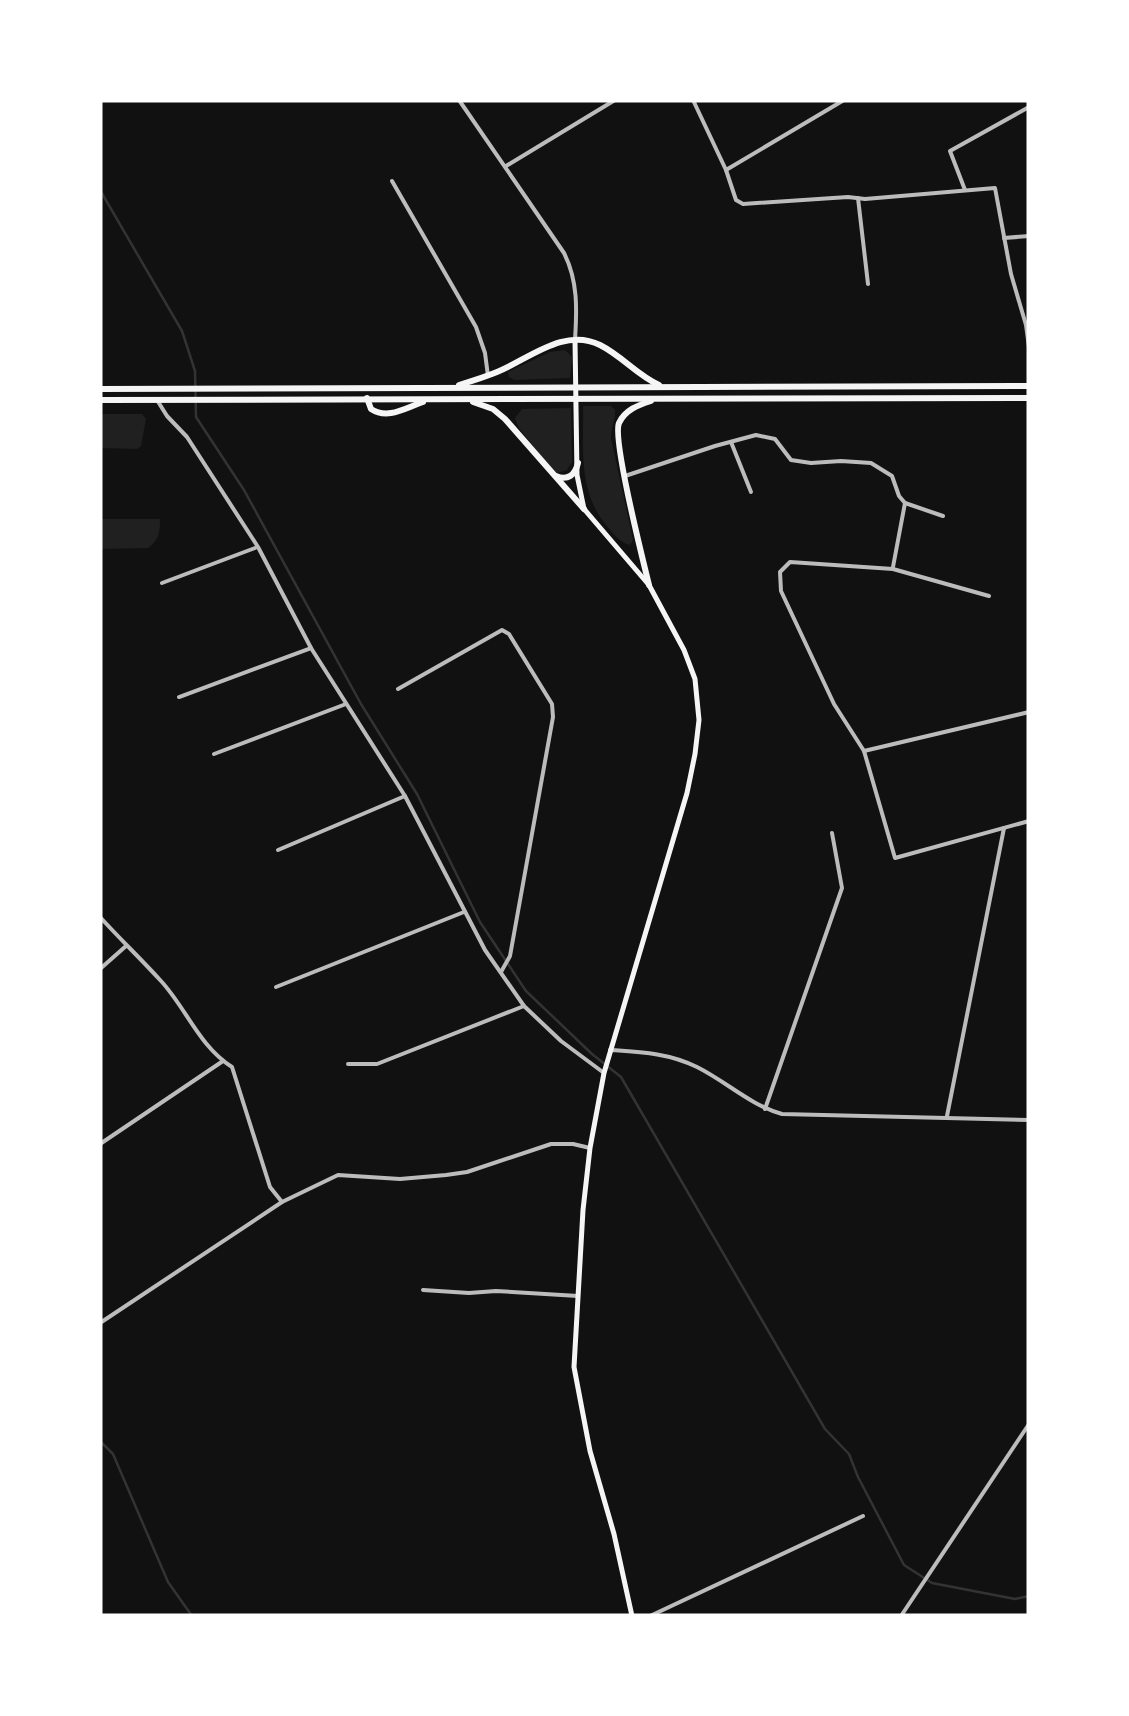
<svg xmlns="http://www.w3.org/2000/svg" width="1129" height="1716" font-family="'IBM Plex Sans',sans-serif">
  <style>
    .green { fill: #202020 }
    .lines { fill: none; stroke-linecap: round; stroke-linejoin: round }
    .stream { stroke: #333; stroke-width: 2.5 }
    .minor { stroke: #bcbcbc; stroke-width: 4 }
    .secondary { stroke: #f5f5f5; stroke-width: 5 }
    .trunk { stroke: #f5f5f5; stroke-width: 6 }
  </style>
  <rect width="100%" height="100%" fill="#111"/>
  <!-- green -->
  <g class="green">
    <path d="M565,350L572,357L570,378L515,380L509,377L508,372L550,352Z"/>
    <path d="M583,406H611L615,410C616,420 611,428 611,438L633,540L630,545C619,542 614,534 607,526C577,491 584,449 583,406Z"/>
    <path d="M571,408L572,462L567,470L557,473L552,470L519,428L515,418L522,409Z"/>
    <path d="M100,414H142L146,419L141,446L137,449L100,448Z"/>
    <path d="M100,519H160C160,532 159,540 148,548L100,549Z"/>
  </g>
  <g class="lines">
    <!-- stream -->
    <g class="stream">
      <path d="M100,190L182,331L195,371L196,417L244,490L361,704L417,794L480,922L526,991L592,1054L621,1077L825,1429L849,1454L858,1477L904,1565L932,1583L1015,1599L1029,1596"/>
      <path d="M100,1441L113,1454L168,1582L192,1616"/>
    </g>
    <!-- minor -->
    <g class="minor">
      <path d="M459,100L564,253C578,281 577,309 575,340"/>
      <path d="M693,100L726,170L844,100"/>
      <path d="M506,166L615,100"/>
      <path d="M726,170L736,200L743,204L848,197L865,199L995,188L1011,274L1026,325L1029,347"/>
      <path d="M392,181L476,327L485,353L488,376"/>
      <path d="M965,190L950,151L1029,107"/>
      <path d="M858,198L868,284"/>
      <path d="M1004,238L1029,236"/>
      <path d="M157,400L167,416L187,437L258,547L311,648L405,796L485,950L524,1006L561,1041L604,1073"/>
      <path d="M731,442L751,492"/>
      <path d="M625,476L715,446L756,435L775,439L791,460L811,463L841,461L871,463L892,476L899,496L905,503L943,516"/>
      <path d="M893,567L905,503"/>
      <path d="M162,583L255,548"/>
      <path d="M989,596L893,569L790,562L780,572L781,591L834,704L864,751L895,858L1029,821"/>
      <path d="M398,689L502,630L509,634L552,704L553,717L510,956L501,972"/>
      <path d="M179,697L311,648"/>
      <path d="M864,751L1029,712"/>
      <path d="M214,754L346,704"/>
      <path d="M278,850L405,796"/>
      <path d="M100,917C120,939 141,959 161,981C186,1008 199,1046 232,1067L270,1187L282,1202"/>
      <path d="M100,969L126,946"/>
      <path d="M276,987L464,912"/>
      <path d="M610,1050C641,1052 669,1053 697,1067C727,1082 750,1105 782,1114L1029,1120"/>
      <path d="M348,1064H377L524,1006"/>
      <path d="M765,1109L842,888L832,833"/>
      <path d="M947,1116L1004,828"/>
      <path d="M100,1144L223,1061"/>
      <path d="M423,1290L469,1293L496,1291L578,1296"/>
      <path d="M100,1323L282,1202L338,1175L400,1179L446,1175L467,1172L551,1144H573L590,1148"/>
      <path d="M650,1616L863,1516"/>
      <path d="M901,1616L1029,1424"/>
    </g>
    <!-- secondary -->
    <path class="secondary" d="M575,340L577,475L584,509L649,585L684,650L695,679L699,720L695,754L687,793L604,1073L590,1148L583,1210L574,1367L590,1451L614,1534L632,1616"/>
    <!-- trunk -->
    <g class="trunk">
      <path d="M459,385C472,381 485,377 497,372C529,359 564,327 600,345C622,356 637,375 659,385"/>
      <path d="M100,389L1029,386"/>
      <path d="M367,398L371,409C388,420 405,408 423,402"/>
      <path d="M100,400L1029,398"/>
      <path d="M473,402L493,409L505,419L584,509"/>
      <path d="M556,476C568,481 575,475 578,463"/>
      <path d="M649,585C643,560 612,439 619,423C625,410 638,405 651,401"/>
    </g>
  </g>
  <!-- border -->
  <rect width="1129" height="1716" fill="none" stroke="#ffffff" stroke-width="205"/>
</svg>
